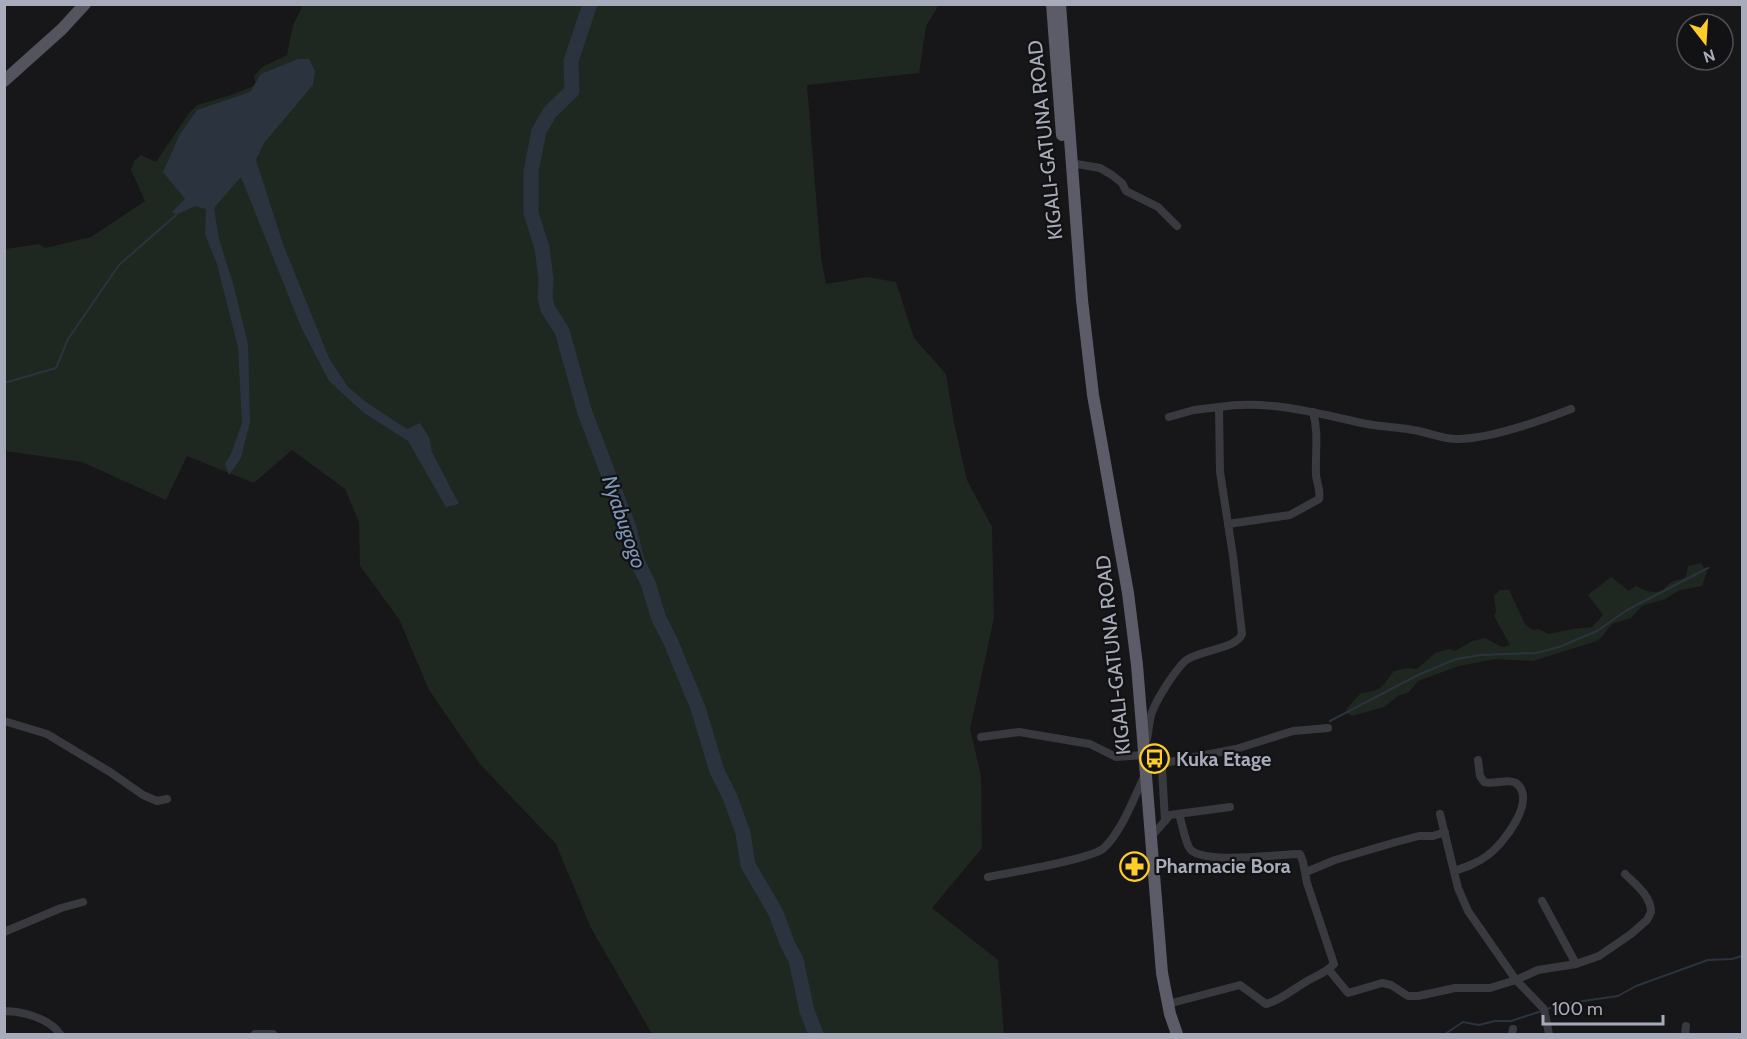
<svg xmlns="http://www.w3.org/2000/svg" width="1747" height="1039" font-family="Cabin,sans-serif">
  <style>
    .green { fill: #1e2720 }
    .water { fill: #2b343e }
    .lines { fill: none; stroke-linecap: round; stroke-linejoin: round }
    .stream { stroke: #2b343e; stroke-width: 2 }
    .river { stroke: #2b343e; stroke-width: 15 }
    .minor { stroke: #393a40; stroke-width: 8 }
    .primary { stroke: #53545e; stroke-width: 12 }
    .trunk { stroke: #5b5c67; stroke-width: 12 }
    .labels { text-anchor: middle; stroke-width: 4.5; stroke-linejoin: round; paint-order: stroke }
    .street-label { font-size: 20px; fill: #a8abba; stroke: #121214 }
    .poi-label { font-size: 20px; font-weight: bold; fill: #a8abba; stroke: #121214; text-anchor: start }
    .water-label { font-size: 21px; font-style: italic; fill: #7c96b7; stroke: #121214 }
  </style>
  <rect width="100%" height="100%" fill="#171719"/>
  <!-- green -->
  <g class="green">
    <path d="M303,5H939L926,26L919,73L807,85L821,257L826,284L867,277L896,282L914,338L946,374L954,423L967,480L992,527L994,618L970,729L981,776L982,848L932,908L998,960L1004,1034H652L591,928L556,844L480,764L429,690L399,619L360,566L359,522L345,489L292,450L254,483L187,456L166,500L82,462L5,451V249L39,244L45,248L91,237L145,201L131,170L134,161L141,155L156,162L189,113L197,105L231,95L256,85L254,76L262,67L287,55L293,25Z"/>
    <path d="M1701,563L1707,572L1702,586L1680,590L1665,599L1642,606L1631,618L1612,624L1600,639L1594,642L1533,661L1495,659L1459,666L1418,681L1409,692L1398,696L1384,707L1352,716L1347,713V708L1361,693C1383,691 1381,687 1394,671L1407,668L1417,669L1435,653L1449,649L1455,651L1472,641L1485,638L1502,647L1510,645L1494,616L1496,611L1494,596L1500,590H1509L1525,624L1532,630L1538,629L1549,634L1573,629L1592,627L1603,615L1588,595L1611,577L1629,591L1636,586C1644,590 1654,595 1663,590C1664,589 1669,584 1670,583C1682,575 1685,586 1688,566Z"/>
  </g>
  <!-- water -->
  <path class="water" d="M298,59H309L315,71L313,85L264,143L256,160L283,244L329,358L348,387L366,402L407,429L420,423L429,437L432,452L459,504L446,507L408,441L364,413L329,381L301,327L241,177L214,208L219,239L234,287L248,344L250,422L241,458L229,475L225,464L231,454L242,423L238,347L217,264L205,234L206,209L195,206L176,215L172,212L185,199L163,172L180,134L197,110L250,92L261,74Z"/>
  <g class="lines">
    <!-- stream -->
    <g class="stream">
      <path d="M4,383L56,368L68,339L119,265L176,215"/>
      <path d="M1330,721L1418,675L1456,659L1481,655L1536,653L1559,647L1597,631L1627,610L1708,568"/>
      <path d="M1547,1009L1562,1004L1618,996L1636,986L1708,960L1732,959L1742,956"/>
      <path d="M1445,1034L1463,1022L1479,1025L1495,1021H1511L1542,1011"/>
    </g>
    <!-- river -->
    <path class="river" d="M590,4L571,61L572,91L550,112L539,131L531,171V213L542,248L546,279L545,298L548,309L562,331L585,413L629,528L637,561L648,583L659,619L670,640L698,708L717,771L730,797L743,833L748,865L776,913L787,943L796,960L807,1011L816,1034"/>
    <!-- minor -->
    <g class="minor">
      <path d="M1071,163L1100,168L1112,175L1122,183L1126,191L1158,207L1177,226"/>
      <path d="M1169,417L1194,410L1219,407"/>
      <path d="M1228,524L1290,515L1319,499C1321,491 1317,484 1316,475C1315,454 1319,433 1313,412"/>
      <path d="M4,721L47,734L110,772L143,795L157,801L167,799"/>
      <path d="M981,737L1019,732L1090,744L1116,757L1144,755L1145,751"/>
      <path d="M1147,739C1149,730 1149,720 1152,712C1158,697 1174,672 1185,661C1198,650 1237,649 1242,634L1233,556L1220,472L1219,407C1270,399 1318,414 1367,424C1383,427 1398,427 1413,430C1428,432 1442,439 1457,439C1491,439 1540,421 1571,409"/>
      <path d="M1440,814L1458,888L1468,911L1516,980L1544,1009L1549,1034"/>
      <path d="M1165,821L1162,768L1164,763L1236,749L1293,731L1328,728"/>
      <path d="M1151,837L1170,815L1230,807"/>
      <path d="M1454,871C1466,867 1478,863 1488,855C1503,844 1538,800 1516,783C1508,778 1493,785 1484,782L1480,776L1478,760"/>
      <path d="M1306,872L1335,860L1396,842L1419,836H1433L1445,832"/>
      <path d="M988,877C1009,873 1092,859 1104,848C1123,829 1133,799 1145,775"/>
      <path d="M1542,901L1576,964"/>
      <path d="M4,932L61,908L83,902"/>
      <path d="M1329,970L1348,993L1382,983L1391,985L1408,996H1418L1455,988H1490L1516,980L1538,970L1576,964L1599,956L1631,934L1647,920L1651,912C1651,896 1636,885 1625,874"/>
      <path d="M1168,1004L1240,985L1266,1004C1282,1000 1294,988 1309,980C1318,975 1327,972 1334,964L1307,883L1303,862L1300,854C1280,854 1203,865 1190,849C1185,842 1182,823 1179,814"/>
      <path d="M4,1011C23,1011 50,1019 60,1034"/>
      <path d="M255,1034H273"/>
      <path d="M1512,1034L1513,1029"/>
      <path d="M1685,1034L1686,1026"/>
    </g>
    <!-- primary -->
    <path class="primary" d="M4,81L62,29L85,4"/>
    <!-- trunk -->
    <g class="trunk">
      <path d="M1052,4L1062,135"/>
      <path d="M1060,4L1082,300L1093,395L1128,593L1137,665L1162,973L1170,1014L1177,1034"/>
    </g>
  </g>
  <!-- icons -->
  <defs>
    <symbol id="bus-ring" viewBox="-11 -11 22 22"><circle r="9.5" fill="#121214" stroke="#ffcd29" stroke-width="1.5"/><path d="M-5-6H5V4H4V6H2V4H-2V6H-4V4H-5ZM-3.5-4V0h7V-4ZM-3.5 1.2v1.5H-2V1.2ZM2 1.2v1.5H3.5V1.2Z" fill="#ffcd29"/></symbol>
    <symbol id="pharmacy-ring" viewBox="-11 -11 22 22"><circle r="9.5" fill="#121214" stroke="#ffcd29" stroke-width="1.5"/><path d="M-2-6h4v4h4v4h-4v4h-4v-4h-4v-4h4Z" fill="#ffcd29"/></symbol>
  </defs>
  <g fill-rule="evenodd">
    <use href="#bus-ring" x="1138" y="742" width="33" height="33"/>
    <use href="#pharmacy-ring" x="1118" y="850" width="33" height="33"/>
  </g>
  <g class="labels">
    <!-- street labels -->
    <g class="street-label">
      <text transform="translate(1045 140) rotate(-96)" y="7">KIGALI-GATUNA ROAD</text>
      <text transform="translate(1113 655) rotate(-96)" y="7">KIGALI-GATUNA ROAD</text>
    </g>
    <!-- poi labels -->
    <g class="poi-label">
      <text x="1176" y="766">Kuka Etage</text>
      <text x="1155" y="873">Pharmacie Bora</text>
    </g>
    <!-- water labels -->
    <g class="water-label">
      <text transform="translate(624 522) rotate(71)" y="7">Nyabugogo</text>
    </g>
  </g>
  <!-- border -->
  <rect width="1747" height="1039" fill="none" stroke="#a8abba" stroke-width="12"/>
  <!-- north arrow -->
  <g transform="translate(1705 42) rotate(163)"><circle r="28" fill="#121214" stroke="#4e4f56" stroke-width="1.5"/>
  <path d="M0-4.5L10 22L0 15L-10 22Z" fill="#ffcd29"/>
  <text y="-9" font-size="16" font-weight="bold" text-anchor="middle" fill="#a8abba">N</text>
  </g>
  <!-- scale -->
  <path d="M1543 1015v9h120v-9" fill="none" stroke="#a8abba" stroke-width="3"/>
  <text x="1552" y="1015" font-size="18" fill="#a8abba" stroke="#121214" stroke-width="4.5" paint-order="stroke">100 m</text>
</svg>
